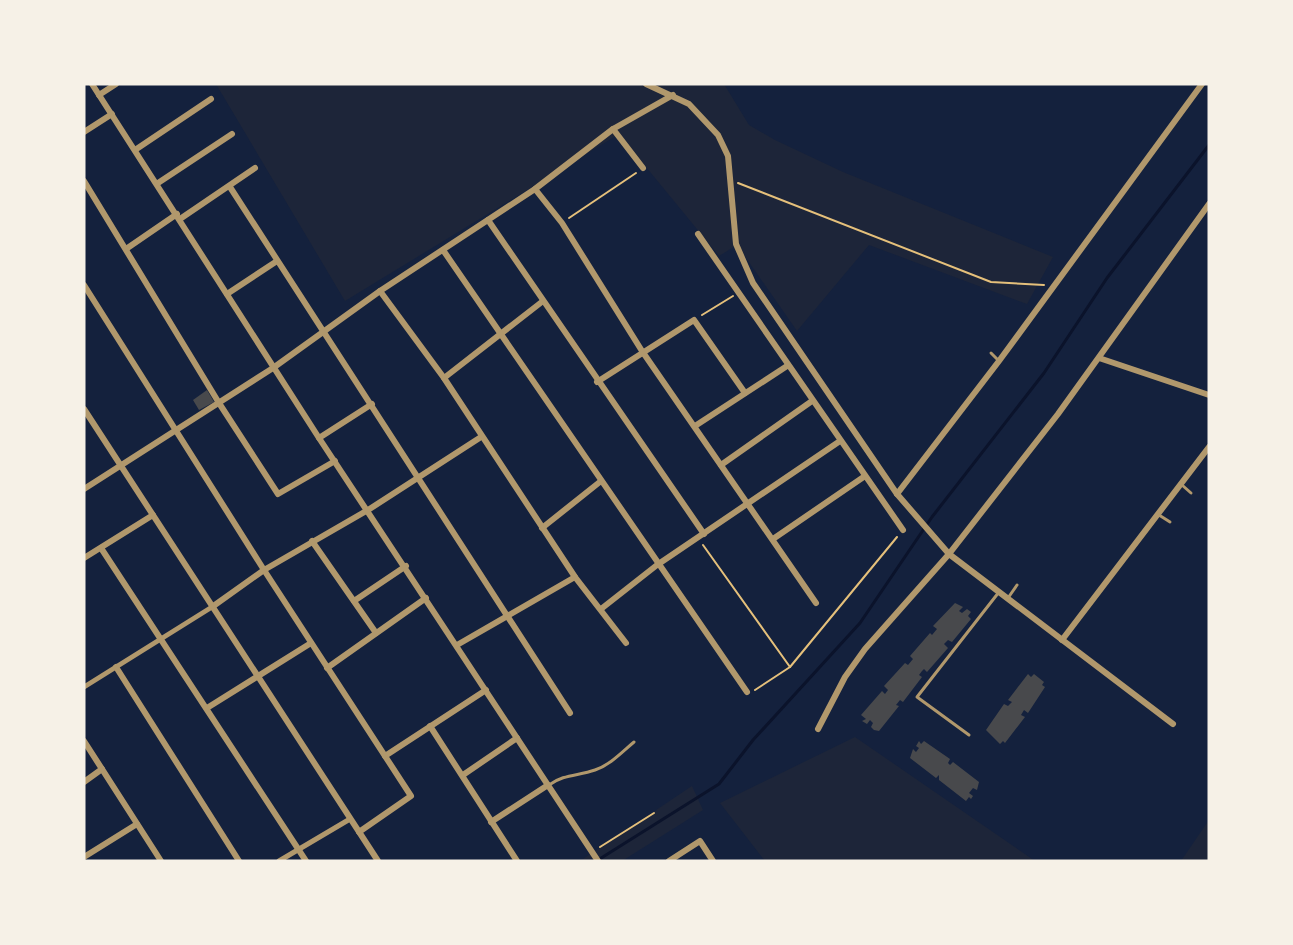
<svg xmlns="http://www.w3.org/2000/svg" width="1293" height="945" font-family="'Noto Serif',serif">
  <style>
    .green { fill: #1d2539 }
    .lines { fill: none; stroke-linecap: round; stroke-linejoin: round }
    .stream { stroke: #0b132b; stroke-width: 3 }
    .building { fill: #48494c }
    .path { stroke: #e5c07b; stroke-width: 2 }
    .service { stroke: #b1986c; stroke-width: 3 }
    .pedestrian { stroke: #b1986c; stroke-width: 5 }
    .minor { stroke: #b1986c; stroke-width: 6 }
  </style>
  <rect width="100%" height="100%" fill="#14213d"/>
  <!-- green -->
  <g class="green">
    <path d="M216,84H724L749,125L775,140L843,172L1053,257L1027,304L869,245L797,331L737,245L719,256L619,134L345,301Z"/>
    <path d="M855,737L1035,861H765L720,803Z"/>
    <path d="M692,786L703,810L622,861H580Z"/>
    <path d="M1209,820V861H1181Z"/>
  </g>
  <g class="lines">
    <!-- stream -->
    <path class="stream" d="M598,860L719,784L753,740L860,623L932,517L1044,373L1107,278L1209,145"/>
  </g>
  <!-- building -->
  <g class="building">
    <path d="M207,390L214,402L199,410L193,400Z"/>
    <path d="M955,603L963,607L959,611L962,613L967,609L971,612L968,616L971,619L952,642L948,640L944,644L948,648L927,672L924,669L922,671L919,675L922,677L903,702L900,700L896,705L899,706L879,731L874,730L871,727L873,723L870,720L867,724L862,721L866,719L861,715L882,691L885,694L888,690L884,686L905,663L908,665L913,659L910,656L930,633L932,635L937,629L933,626Z"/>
    <path d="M1028,674L1031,677L1034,674L1044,682L1042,685L1045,687L1028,713L1024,710L1021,715L1025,717L1005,743L1003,741L1000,744L986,730L1004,704L1008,706L1012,702L1008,700Z"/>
    <path d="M919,741L921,744L924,741L950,759L948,763L950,765L953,762L979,782L977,790L973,788L969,793L973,796L971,799L969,797L966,801L939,780V775L936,778L910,758L913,749L916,752L919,748L916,746Z"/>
  </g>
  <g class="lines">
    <!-- path -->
    <g class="path">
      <path d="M738,183L991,282L1044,285"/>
      <path d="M569,218L636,173"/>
      <path d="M702,315L733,296"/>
      <path d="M703,545L790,667"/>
      <path d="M755,690L790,667L897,537"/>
      <path d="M600,847L654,813"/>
    </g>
    <!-- service -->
    <g class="service">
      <path d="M991,353L998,360"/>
      <path d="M1182,485L1191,493"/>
      <path d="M1159,515L1170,522"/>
      <path d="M1008,598L1017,585"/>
      <path d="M969,735L917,697L999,592"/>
      <path d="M549,785C564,774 578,776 595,770C610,765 621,753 634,742"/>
    </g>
    <!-- pedestrian -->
    <g class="pedestrian">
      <path d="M84,687L212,607"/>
      <path d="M279,861L350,819"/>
    </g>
    <!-- minor -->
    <g class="minor">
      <path d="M92,84L319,438L598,861"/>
      <path d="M646,84L689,104L718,135L728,156L736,244L753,283L897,494L949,554L1173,724"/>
      <path d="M99,95L116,84"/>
      <path d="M613,129L643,168"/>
      <path d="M84,132L112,114"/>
      <path d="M135,150L211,99"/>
      <path d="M84,181L219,403L278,494L335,461"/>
      <path d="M158,183L232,134"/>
      <path d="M230,187L570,713"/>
      <path d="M535,189L562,223L642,351L816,603"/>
      <path d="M180,219L255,168"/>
      <path d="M488,220L704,534"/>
      <path d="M698,234L903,530"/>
      <path d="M126,249L177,214"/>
      <path d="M443,250L747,692"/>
      <path d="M84,285L264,570L411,796L359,832"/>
      <path d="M380,291L444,378L575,577L626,643"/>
      <path d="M227,294L277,261"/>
      <path d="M1099,358L1209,395"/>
      <path d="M444,378L543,301"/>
      <path d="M597,382L694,320L745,393"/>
      <path d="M84,409L378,861"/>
      <path d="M695,426L787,366"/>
      <path d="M319,438L372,404"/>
      <path d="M721,465L812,401"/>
      <path d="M84,489L273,368L380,291L535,189L613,129L673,95"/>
      <path d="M897,494L999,361L1202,84"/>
      <path d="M542,528L601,481"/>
      <path d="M773,539L865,476"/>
      <path d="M312,541L376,633"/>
      <path d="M101,548L306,861"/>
      <path d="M84,558L153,515"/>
      <path d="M354,601L406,566"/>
      <path d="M212,607L264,570L368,510L481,437"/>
      <path d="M601,609L657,565L840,441"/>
      <path d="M1062,640L1209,447"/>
      <path d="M457,645L575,577"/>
      <path d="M116,667L239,861"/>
      <path d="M327,668L426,598"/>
      <path d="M207,708L311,643"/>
      <path d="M430,726L517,861"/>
      <path d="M818,729L845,677L865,649L949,554L1058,414L1209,204"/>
      <path d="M84,741L161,861"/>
      <path d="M385,756L486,690"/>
      <path d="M463,775L517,738"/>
      <path d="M84,782L102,769"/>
      <path d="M491,822L548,785"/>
      <path d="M84,857L137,824"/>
      <path d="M669,861L700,841L713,861"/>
    </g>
  </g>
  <!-- border -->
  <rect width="1293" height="945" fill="none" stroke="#f6f1e7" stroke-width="171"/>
</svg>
